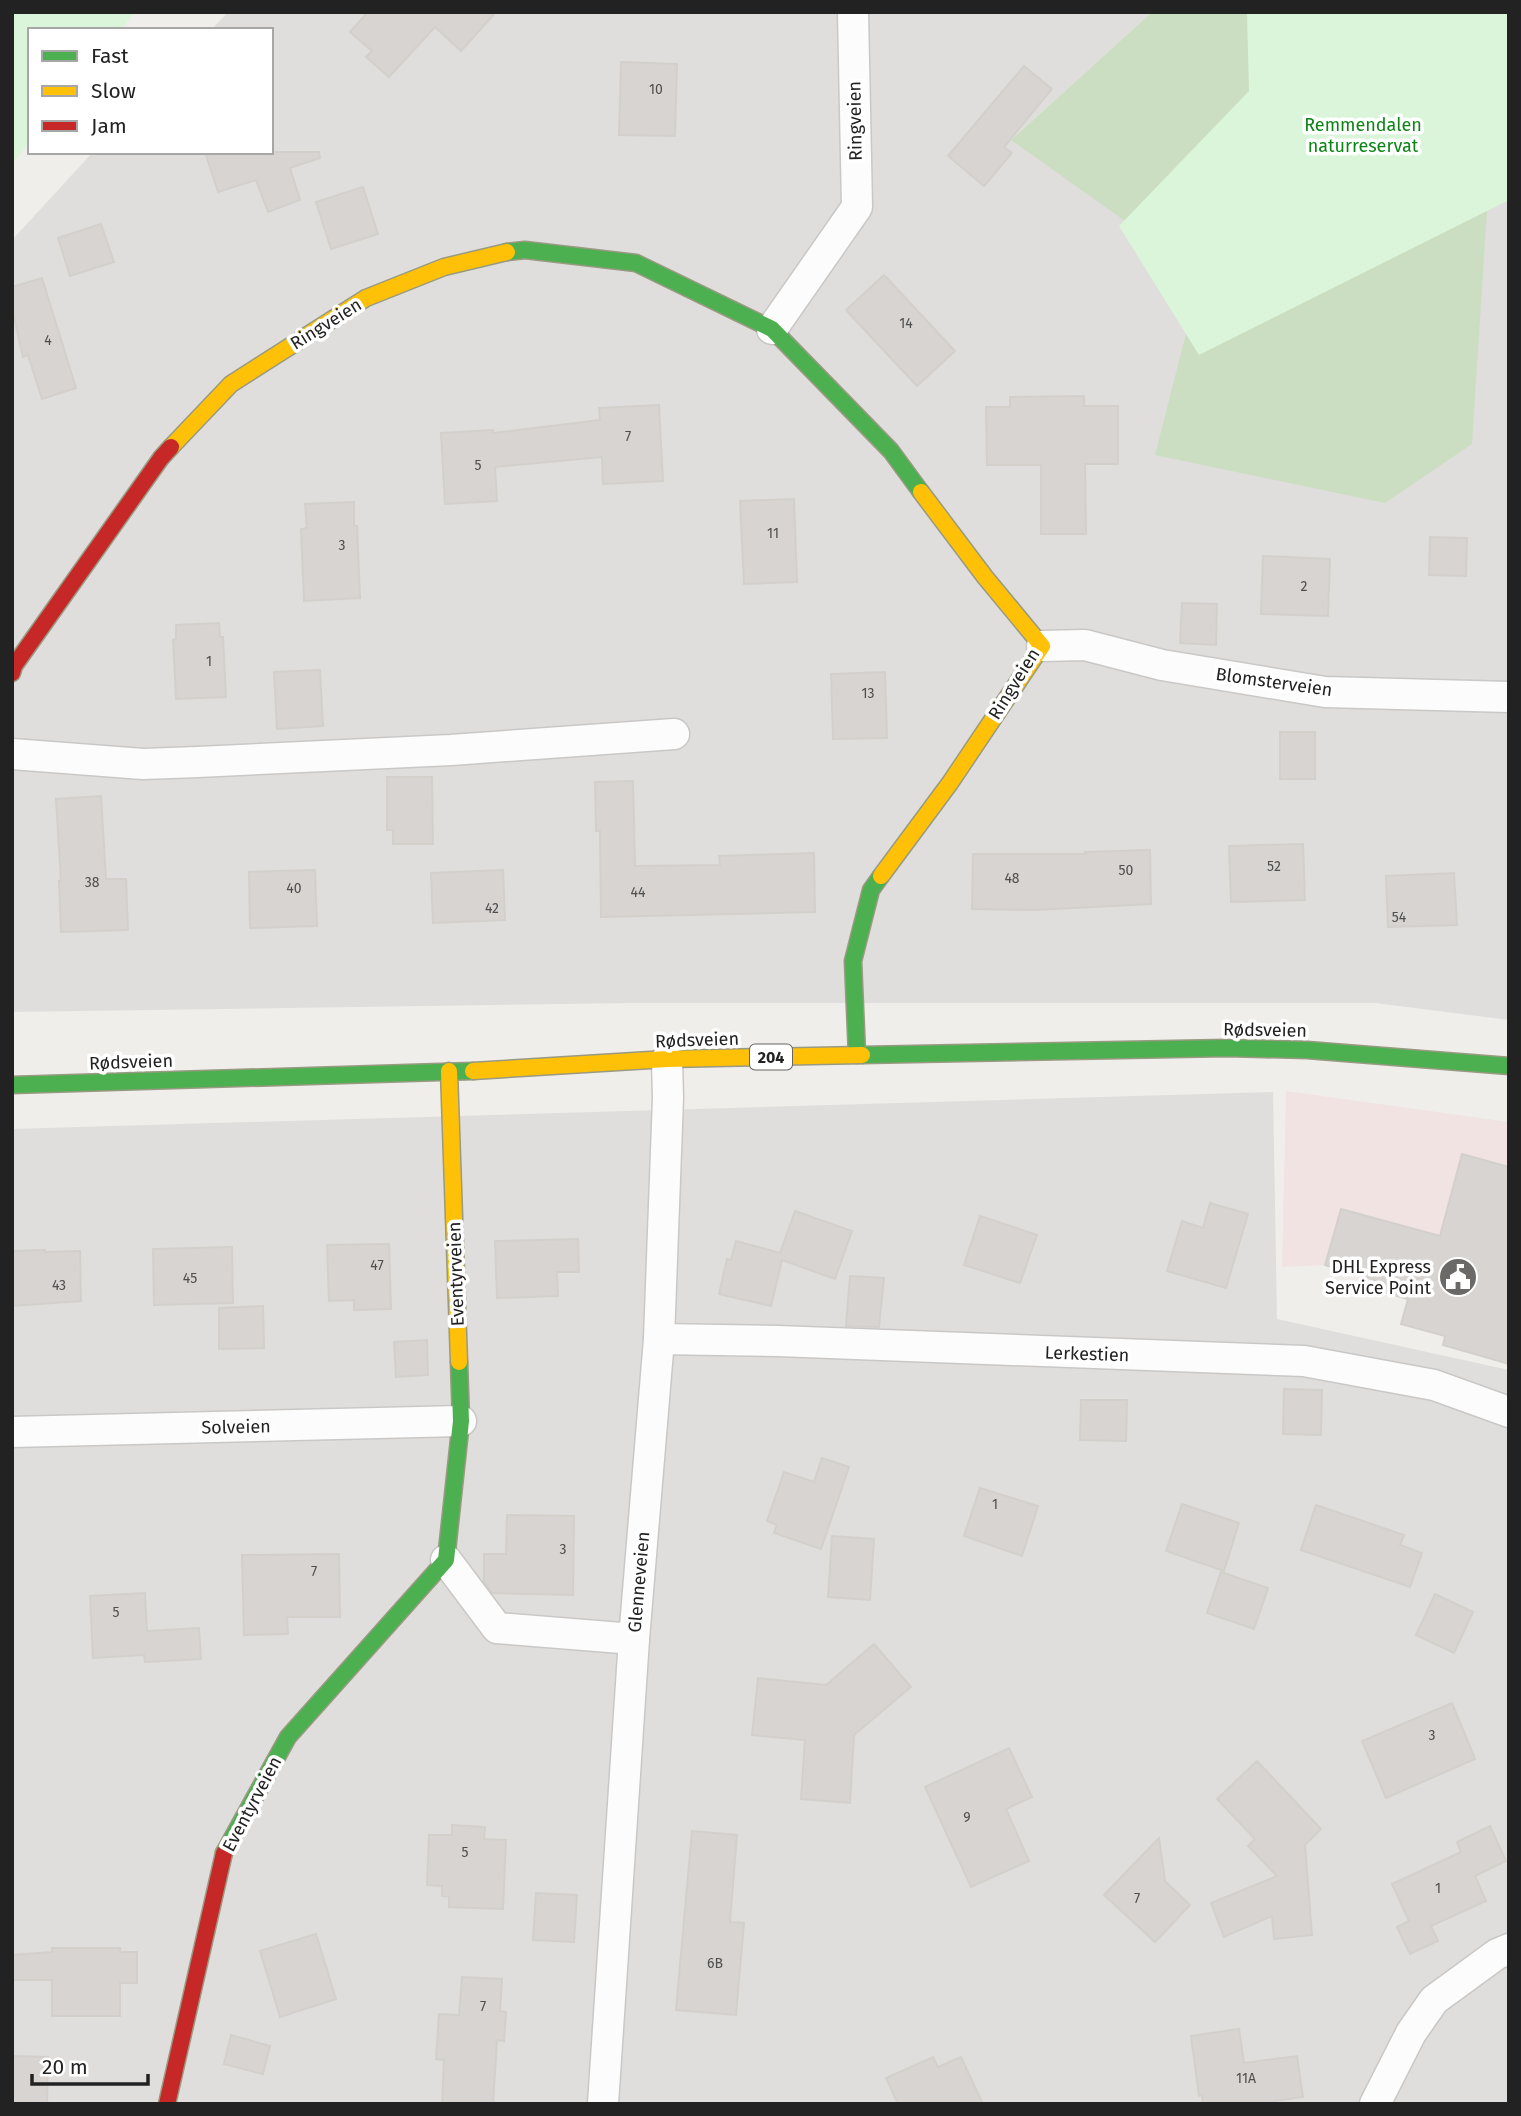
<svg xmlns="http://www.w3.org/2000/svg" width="1521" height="2116" font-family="'Fira Sans',sans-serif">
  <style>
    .residential { fill: #dfdedc }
    .commercial { fill: #f1e3e1 }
    .forest { fill: #cbdec1 }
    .park { fill: #daf5da }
    .building { fill: #d7d4d2; stroke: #d3d0cc; stroke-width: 2 }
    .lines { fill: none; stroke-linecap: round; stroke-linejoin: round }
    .street-casing { stroke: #c9c8c7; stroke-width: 33 }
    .fast-casing { stroke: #999a82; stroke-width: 19 }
    .slow-casing { stroke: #999a82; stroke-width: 19 }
    .jam-casing { stroke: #999a82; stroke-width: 19 }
    .street { stroke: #fdfcfc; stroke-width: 30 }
    .fast { stroke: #4caf50; stroke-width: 16 }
    .slow { stroke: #ffc107; stroke-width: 16 }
    .jam { stroke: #c62828; stroke-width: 16 }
    .labels { text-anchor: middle; stroke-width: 7; stroke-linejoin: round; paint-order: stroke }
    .number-label { font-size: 14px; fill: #4f4e4e }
    .shield { fill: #fff; stroke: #646464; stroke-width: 2 }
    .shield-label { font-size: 16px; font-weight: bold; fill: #222 }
    .street-label { font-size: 18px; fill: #222; stroke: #fff }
    .park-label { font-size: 18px; fill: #0c8416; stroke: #fff }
    .poi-label { font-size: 18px; fill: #222; stroke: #fff; text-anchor: end }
  </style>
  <rect width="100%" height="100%" fill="#f0eeeb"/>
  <!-- residential -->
  <g class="residential">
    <path d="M228,12H1152L1011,140L1490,163L1509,168V1020L1375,1003H632L12,1012V240L93,152H271V30H211Z"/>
    <path d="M1273,1092L1277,1319L1509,1370V2104H12V1129Z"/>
  </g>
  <!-- commercial -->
  <path class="commercial" d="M1286,1091L1509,1122V1350L1505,1363L1443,1344L1445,1337L1401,1324L1408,1299L1373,1289L1375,1280L1326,1265L1282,1267Z"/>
  <!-- forest -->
  <path class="forest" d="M1152,12H1509L1490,164L1472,444L1385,503L1155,455L1201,275L1011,140Z"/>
  <!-- park -->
  <g class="park">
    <path d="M12,12H135L121,30H30V142L12,164Z"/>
    <path d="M1247,12H1509V200L1199,355L1119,226L1249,91Z"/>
  </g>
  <!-- building -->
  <g class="building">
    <path d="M368,12H496L461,51L435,27L389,77L366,57L372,51L350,32Z"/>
    <path d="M621,62L677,64L675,136L619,135Z"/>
    <path d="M1024,66L1052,89L1004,147L1012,153L984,186L948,156Z"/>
    <path d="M205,152H319L320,158L290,168L300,200L268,212L256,180L218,192Z"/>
    <path d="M363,187L378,234L331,249L316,202Z"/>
    <path d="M101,224L114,262L70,276L58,238Z"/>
    <path d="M884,275L955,351L917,386L846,310Z"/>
    <path d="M42,278L76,388L42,399L28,355L23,357L12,309V287Z"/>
    <path d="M1084,396V406H1118V464H1085L1086,534H1041V465H987L986,407H1010V397Z"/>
    <path d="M659,405L663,481L603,484L602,457L495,467L497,501L445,504L441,433L493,430V433L600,420L599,408Z"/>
    <path d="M794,499L797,582L744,584L740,501Z"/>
    <path d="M354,502V526H357L360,598L304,601L301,529L307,528L305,504Z"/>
    <path d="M1430,537L1467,538L1466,576L1429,575Z"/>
    <path d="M1263,556L1330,559L1328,616L1261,614Z"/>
    <path d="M1182,603L1217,604L1216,645L1180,643Z"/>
    <path d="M219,623L220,637H223L226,697L176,699L173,640L176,639V625Z"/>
    <path d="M320,670L323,726L277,729L274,672Z"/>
    <path d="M885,672L887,738L833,739L831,674Z"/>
    <rect x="1280" y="732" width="35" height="47"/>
    <path d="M387,777H432L433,844H393V830H387Z"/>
    <path d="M633,781L635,866L720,865L719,856L814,853L815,912L601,917L600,831H596L595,782Z"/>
    <path d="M101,796L106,879H126L128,930L61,932L59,881H61L56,799Z"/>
    <path d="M1303,844L1305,900L1231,902L1229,846Z"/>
    <path d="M1150,850L1151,904L1034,910L972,909L973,854H1086L1085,852Z"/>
    <path d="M315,870L317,926L250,928L249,872Z"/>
    <path d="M503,870L505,920L433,923L431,873Z"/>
    <path d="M1454,873L1457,925L1388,927L1386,876Z"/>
    <path d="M1462,1154L1509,1167V1364L1443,1345L1445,1336L1401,1324L1408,1299L1373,1289L1375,1280L1325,1265L1341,1209L1440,1236Z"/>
    <path d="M1210,1203L1248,1214L1226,1288L1167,1271L1182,1221L1203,1228Z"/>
    <path d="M795,1211L852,1231L835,1279L782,1260L771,1306L719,1294L727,1259L731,1260L736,1241L780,1253Z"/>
    <path d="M980,1216L1037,1235L1020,1283L964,1265Z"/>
    <path d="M578,1239L579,1272H557L558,1296L497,1298L495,1241Z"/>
    <path d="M389,1244L391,1309L354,1310V1300L329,1301L327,1245Z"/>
    <path d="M232,1247L233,1303L154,1305L153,1249Z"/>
    <path d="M45,1250V1252L80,1251L81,1301L12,1306V1251Z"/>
    <path d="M850,1276L884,1278L879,1327L846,1326Z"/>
    <path d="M263,1306L264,1348L219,1349V1308Z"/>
    <path d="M427,1340L428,1375L396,1377L394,1342Z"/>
    <path d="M1284,1389L1322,1390L1321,1435L1283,1434Z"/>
    <path d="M1081,1400H1127L1126,1441L1080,1440Z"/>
    <path d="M822,1458L849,1467L821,1549L774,1533L777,1525L767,1521L784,1472L814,1482Z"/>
    <path d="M980,1488L1038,1506L1022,1556L964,1536Z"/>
    <path d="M1182,1504L1239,1523L1224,1571L1166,1551Z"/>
    <path d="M1316,1505L1404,1535L1400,1545L1422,1553L1410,1587L1301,1550Z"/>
    <path d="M507,1515L574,1516L573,1595L492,1593L484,1582V1554H506Z"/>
    <path d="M832,1536L874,1539L870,1600L828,1597Z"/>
    <path d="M339,1554L340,1617H287L288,1634L244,1635L242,1555Z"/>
    <path d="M1221,1572L1268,1588L1254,1629L1207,1613Z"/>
    <path d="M145,1593L147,1631L199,1628L201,1659L145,1662L144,1655L93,1658L90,1596Z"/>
    <path d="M1435,1594L1473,1612L1454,1653L1416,1635Z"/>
    <path d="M874,1644L911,1687L854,1735L850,1803L801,1799L805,1740L752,1735L758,1678L826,1685Z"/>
    <path d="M1452,1703L1475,1759L1386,1798L1362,1741Z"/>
    <path d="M1009,1748L1032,1797L1006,1809L1029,1861L971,1887L925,1787Z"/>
    <path d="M1257,1761L1321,1829L1305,1845L1312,1935L1274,1939L1272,1916L1224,1937L1211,1903L1277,1876L1248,1846L1255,1839L1217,1799Z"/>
    <path d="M452,1825L485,1827L484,1839L506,1840L503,1909L449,1907V1897L442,1896V1886L427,1885L429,1835H452Z"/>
    <path d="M1490,1826L1506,1861L1475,1876L1486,1901L1431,1926L1438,1941L1410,1954L1397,1927L1409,1921L1392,1884L1461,1852L1457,1842Z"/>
    <path d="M692,1831L737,1835L730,1922L744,1923L736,2015L676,2010Z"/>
    <path d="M1159,1838L1165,1881L1190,1905L1155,1942L1104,1895Z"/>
    <path d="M536,1893L577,1895L574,1942L533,1940Z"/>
    <path d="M316,1934L336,1999L280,2017L260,1951Z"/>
    <path d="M52,1948H120V1952H137V1983H120V2016H52V1980H12V1955L52,1952Z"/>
    <path d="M462,1977L502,1979L500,2011L506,2012L504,2041L497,2040L493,2104H442L444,2060L436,2059L439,2014L459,2015Z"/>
    <path d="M1239,2029L1244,2063L1297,2056L1303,2097L1274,2101L1275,2104H1203L1202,2095L1199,2096L1191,2036Z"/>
    <path d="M231,2035L270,2046L263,2074L224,2064Z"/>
    <path d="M12,2056L48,2057L47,2104H12Z"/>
    <path d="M933,2057L938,2067L961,2057L983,2104H898L886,2078Z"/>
  </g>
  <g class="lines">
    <defs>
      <g id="street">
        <path d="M772,329L857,207L853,12"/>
        <path d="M1042,646L1085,645L1162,665L1325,692L1509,697"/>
        <path d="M12,754L143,764L198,762L451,750L674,734"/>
        <path d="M659,1339L778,1341L1304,1361L1434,1385L1509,1412"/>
        <path d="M12,1432L461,1421"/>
        <path d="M446,1560L497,1628L634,1639"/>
        <path d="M603,2104L634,1639L659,1339L668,1098L667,1059"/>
        <path d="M1375,2104L1411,2033L1434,2000L1497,1954L1509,1949"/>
      </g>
      <g id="fast">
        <path d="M507,252L525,250L636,263L772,329L891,451L921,492"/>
        <path d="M857,1055L853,961L871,890L881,876"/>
        <path d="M862,1055L1227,1048L1307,1050L1509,1066"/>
        <path d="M12,1085L473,1071"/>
        <path d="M224,1853L288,1737L446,1560L461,1421L459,1362"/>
      </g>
      <g id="slow">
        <path d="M171,447L231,384L366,298L444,267L507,252"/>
        <path d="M881,876L950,783L1042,646L985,577L921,492"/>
        <path d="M449,1071L459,1362"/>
        <path d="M473,1071L667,1059L862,1055"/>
      </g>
      <g id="jam">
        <path d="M12,673L14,666L161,458L171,447"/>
        <path d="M167,2104L224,1853"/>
      </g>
    </defs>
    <!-- street casing -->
    <use href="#street" class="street-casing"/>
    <!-- fast casing -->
    <use href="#fast" class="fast-casing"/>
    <!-- slow casing -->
    <use href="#slow" class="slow-casing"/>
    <!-- jam casing -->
    <use href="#jam" class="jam-casing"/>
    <!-- street -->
    <use href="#street" class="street"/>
    <!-- fast -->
    <use href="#fast" class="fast"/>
    <!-- slow -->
    <use href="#slow" class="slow"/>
    <!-- jam -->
    <use href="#jam" class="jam"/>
  </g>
  <!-- icons -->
  <defs>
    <symbol id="civic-disc" viewBox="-11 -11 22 22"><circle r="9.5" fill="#6a6968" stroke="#fff"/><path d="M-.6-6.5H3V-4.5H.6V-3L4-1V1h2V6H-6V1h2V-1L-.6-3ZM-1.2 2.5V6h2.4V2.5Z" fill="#fff"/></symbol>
  </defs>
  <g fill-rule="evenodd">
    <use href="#civic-disc" x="1436" y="1255" width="44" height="44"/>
  </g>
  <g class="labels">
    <!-- number labels -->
    <g class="number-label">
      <text x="656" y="94">10</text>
      <text x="906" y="328">14</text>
      <text x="48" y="345">4</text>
      <text x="628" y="441">7</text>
      <text x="478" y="470">5</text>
      <text x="773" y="538">11</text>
      <text x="342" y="550">3</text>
      <text x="1304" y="591">2</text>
      <text x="209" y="666">1</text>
      <text x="868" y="698">13</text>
      <text x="1274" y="871">52</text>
      <text x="1126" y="875">50</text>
      <text x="1012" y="883">48</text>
      <text x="92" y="887">38</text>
      <text x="294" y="893">40</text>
      <text x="638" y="897">44</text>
      <text x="492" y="913">42</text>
      <text x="1399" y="922">54</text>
      <text x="377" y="1270">47</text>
      <text x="190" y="1283">45</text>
      <text x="59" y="1290">43</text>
      <text x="995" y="1509">1</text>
      <text x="563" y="1554">3</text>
      <text x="314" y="1576">7</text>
      <text x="116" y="1617">5</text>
      <text x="1432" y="1740">3</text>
      <text x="967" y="1822">9</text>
      <text x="465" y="1857">5</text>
      <text x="1438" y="1893">1</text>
      <text x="1137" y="1903">7</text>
      <text x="715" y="1968">6B</text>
      <text x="483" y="2011">7</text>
      <text x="1246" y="2083">11A</text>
    </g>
    <!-- shield labels -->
    <rect class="shield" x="750" y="1044.5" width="42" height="25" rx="5"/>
    <g class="shield-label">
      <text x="771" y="1063">204</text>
    </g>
    <!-- street labels -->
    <g class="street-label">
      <text transform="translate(855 121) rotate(-91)" y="6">Ringveien</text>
      <text transform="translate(326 324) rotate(-32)" y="6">Ringveien</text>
      <text transform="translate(1274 682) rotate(8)" y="6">Blomsterveien</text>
      <text transform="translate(1014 684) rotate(-58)" y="6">Ringveien</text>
      <text transform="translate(1265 1030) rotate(1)" y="6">Rødsveien</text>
      <text transform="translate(697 1040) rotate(-2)" y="6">Rødsveien</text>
      <text transform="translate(131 1062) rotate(-2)" y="6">Rødsveien</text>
      <text transform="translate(456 1274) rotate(-92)" y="6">Eventyrveien</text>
      <text transform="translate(1087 1354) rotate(2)" y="6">Lerkestien</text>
      <text transform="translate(236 1427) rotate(-1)" y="6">Solveien</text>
      <text transform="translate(639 1582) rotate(-85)" y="6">Glenneveien</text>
      <text transform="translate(252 1804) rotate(-62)" y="6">Eventyrveien</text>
    </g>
    <!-- park labels -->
    <g class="park-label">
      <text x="1363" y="131">Remmendalen<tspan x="1363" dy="21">naturreservat</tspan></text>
    </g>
    <!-- poi labels -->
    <g class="poi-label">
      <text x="1431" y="1273">DHL Express<tspan x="1431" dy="21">Service Point</tspan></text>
    </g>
  </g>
  <!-- border -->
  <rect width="1521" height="2116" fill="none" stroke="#222222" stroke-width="28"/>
  <!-- legend -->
  <rect x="28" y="28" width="245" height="126" fill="#ffffff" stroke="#a7a7a7" stroke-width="2"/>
  <rect x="42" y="51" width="35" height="10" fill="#4caf50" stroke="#a7a7a7" stroke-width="2"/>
  <text x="91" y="63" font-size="21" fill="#222222">Fast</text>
  <rect x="42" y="86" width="35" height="10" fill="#ffc107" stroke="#a7a7a7" stroke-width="2"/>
  <text x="91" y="98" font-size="21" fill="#222222">Slow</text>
  <rect x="42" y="121" width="35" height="10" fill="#c62828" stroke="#a7a7a7" stroke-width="2"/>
  <text x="91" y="133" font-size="21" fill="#222222">Jam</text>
  <!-- scale -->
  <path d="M32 2074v10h116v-10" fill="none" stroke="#222222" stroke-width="3.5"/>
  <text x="42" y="2074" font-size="21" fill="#222222" stroke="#ffffff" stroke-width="5" paint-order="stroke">20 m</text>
</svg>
